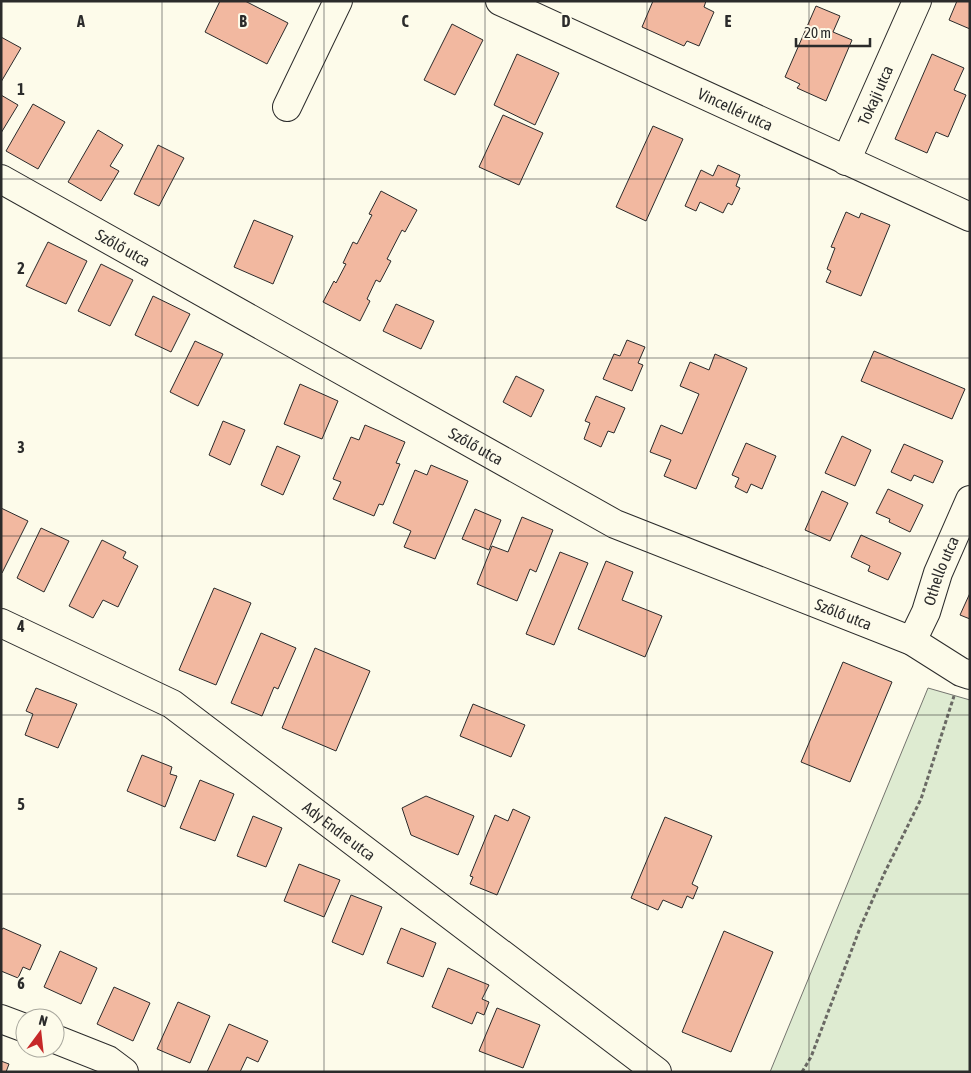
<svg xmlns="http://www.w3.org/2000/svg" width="971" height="1073" font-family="'Asap Condensed',sans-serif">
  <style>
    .green { fill: #deebd1; stroke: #74746e }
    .building { fill: #f2b8a0; stroke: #2b2b2b }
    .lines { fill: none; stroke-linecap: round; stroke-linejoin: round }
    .minor-casing { stroke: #2b2b2b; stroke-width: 30 }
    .path { stroke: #6a6964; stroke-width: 3; stroke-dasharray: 4 2.5; stroke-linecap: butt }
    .minor { stroke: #fdfbea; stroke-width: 28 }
    .grid { fill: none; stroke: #2b2b2b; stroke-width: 1; stroke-opacity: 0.55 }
    .labels { text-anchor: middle; stroke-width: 4; stroke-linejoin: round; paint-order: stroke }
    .street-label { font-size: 16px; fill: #2b2b2b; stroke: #fdfbea }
    .grid-label { font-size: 16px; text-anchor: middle; font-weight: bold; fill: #2b2b2b; stroke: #fdfbea; stroke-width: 4; stroke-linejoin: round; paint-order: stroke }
  </style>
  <rect width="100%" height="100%" fill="#fdfbea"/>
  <!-- green -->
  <path class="green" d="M928,688L970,700V1072H770Z"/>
  <!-- building -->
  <g class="building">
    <path d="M220,1H245L288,23L267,64L205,32Z"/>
    <path d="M653,1H706L704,7L714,12L699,46L687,41L684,46L642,27Z"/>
    <path d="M957,1H970V29L949,20Z"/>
    <path d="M816,6L840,16L833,32L852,40L826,101L797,88L800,84L785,77Z"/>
    <path d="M452,24L483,40L455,95L424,80Z"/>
    <path d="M1,37L21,48L1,82Z"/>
    <path d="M517,54L559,73L535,125L494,105Z"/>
    <path d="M932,54L964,68L954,90L966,95L948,137L936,132L927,153L895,139Z"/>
    <path d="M1,95L18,105L1,133Z"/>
    <path d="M33,104L65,122L38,169L6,151Z"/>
    <path d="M503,115L543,133L519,185L479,167Z"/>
    <path d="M653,126L683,139L646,221L616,207Z"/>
    <path d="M98,130L123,145L110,166L119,171L101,201L68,182Z"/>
    <path d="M158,145L184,158L159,206L134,194Z"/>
    <path d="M718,165L740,175L736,186L740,188L732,205L728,203L723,213L700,202L696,211L685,206L701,170L713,176Z"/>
    <path d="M381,191L417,210L405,232L402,230L387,259L391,261L380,282L376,280L367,299L370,301L360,321L323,302L334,281L336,283L346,264L343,263L353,242L357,244L372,215L369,214Z"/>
    <path d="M846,212L859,218L861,213L890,225L861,296L826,282L831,271L827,269L835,248L831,247Z"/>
    <path d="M254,220L293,236L273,284L234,267Z"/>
    <path d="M48,242L87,261L66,304L26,286Z"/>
    <path d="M101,264L133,280L110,326L78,311Z"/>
    <path d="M153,296L190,314L171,352L135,335Z"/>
    <path d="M396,304L434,321L421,349L383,331Z"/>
    <path d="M627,340L645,347L638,363L643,365L632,391L603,379L614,354L620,356Z"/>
    <path d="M195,341L223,354L198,406L170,392Z"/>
    <path d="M874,351L965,389L952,419L861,381Z"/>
    <path d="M715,354L747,368L696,489L664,476L671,460L650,452L661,425L682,434L699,394L680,386L690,362L709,370Z"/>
    <path d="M516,376L544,390L531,417L503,402Z"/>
    <path d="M300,384L338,401L322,439L284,424Z"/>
    <path d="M596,396L625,408L614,433L608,431L601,447L584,439L590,423L585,421Z"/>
    <path d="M223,421L245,430L230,465L209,455Z"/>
    <path d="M365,425L405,442L396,463L400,464L383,505L379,504L374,516L333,499L341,482L333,479L351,437L359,440Z"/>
    <path d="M842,436L871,450L855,486L825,473Z"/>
    <path d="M746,443L776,456L762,489L751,484L747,493L735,487L739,478L732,475Z"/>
    <path d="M904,444L943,461L933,483L914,475L911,481L891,472Z"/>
    <path d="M277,446L300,456L283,495L261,485Z"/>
    <path d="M431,465L468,481L435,559L404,547L411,531L393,523L415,470L427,475Z"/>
    <path d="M888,489L923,505L910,532L889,522L890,519L876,513Z"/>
    <path d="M822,491L848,503L830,541L805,530Z"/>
    <path d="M1,508L28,521L2,573L1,572Z"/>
    <path d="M475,509L501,520L489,550L462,539Z"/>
    <path d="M522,517L553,530L536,572L530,569L517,601L477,584L492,546L508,552Z"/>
    <path d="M41,528L69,541L44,592L17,578Z"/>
    <path d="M861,535L901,553L888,580L868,571L870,566L851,557Z"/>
    <path d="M102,540L126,552L123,558L138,566L118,607L103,600L93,618L69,606Z"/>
    <path d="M560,552L588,563L554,645L526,634Z"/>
    <path d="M606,561L633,572L622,600L662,616L645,657L578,629Z"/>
    <path d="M214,588L251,603L216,685L179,670Z"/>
    <path d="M970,593V619L960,615Z"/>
    <path d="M261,633L296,648L278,689L274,687L262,716L231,703Z"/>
    <path d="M315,648L370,671L336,751L282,728Z"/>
    <path d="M843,662L892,682L850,782L801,762Z"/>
    <path d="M36,688L77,704L58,748L25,735L33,714L26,711Z"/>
    <path d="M473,704L525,725L511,757L460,736Z"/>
    <path d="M142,755L172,767L170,774L177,776L165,807L127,791Z"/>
    <path d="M200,780L234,794L215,841L180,828Z"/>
    <path d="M426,796L474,816L458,855L411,835L402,808Z"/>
    <path d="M513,809L530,817L497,895L470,884L473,877L470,876L495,815L508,821Z"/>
    <path d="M253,816L282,828L266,867L237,856Z"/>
    <path d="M665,817L712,836L692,884L698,887L693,899L687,896L682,908L663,900L658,910L631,898Z"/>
    <path d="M299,864L340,880L324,917L284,901Z"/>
    <path d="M351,895L382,907L363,955L332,942Z"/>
    <path d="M3,928L41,945L30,970L23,967L18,978L1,971V931Z"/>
    <path d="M401,928L436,943L423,977L387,963Z"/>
    <path d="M724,931L773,952L731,1052L682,1032Z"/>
    <path d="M60,951L97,968L81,1004L44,987Z"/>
    <path d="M448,968L489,985L482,999L489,1002L484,1015L477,1012L472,1024L432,1007Z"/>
    <path d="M114,987L150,1003L133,1041L97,1024Z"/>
    <path d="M178,1002L210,1016L190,1063L157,1049Z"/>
    <path d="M497,1008L540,1025L523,1068L479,1051Z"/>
    <path d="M229,1024L268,1041L258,1062L247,1057L240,1072H207Z"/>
    <path d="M1,1061L9,1064L6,1072H1Z"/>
  </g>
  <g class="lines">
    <defs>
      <g id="minor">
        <path id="s1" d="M500,1L970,217"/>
        <path d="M287,107L338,1"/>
        <path id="s2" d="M846,161L917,1"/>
        <path id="s3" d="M1,179L615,524L912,641L961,672L970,675"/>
        <path id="s4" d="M1,623L172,704L657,1072"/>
        <path id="s5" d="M912,641L926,612L938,573L970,500"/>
        <path d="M1,1019L25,1028"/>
        <path d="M55,1039L108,1060L124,1072"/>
      </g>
    </defs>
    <!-- minor casing -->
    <use href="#minor" class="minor-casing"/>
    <!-- path -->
    <path class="path" d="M802,1072L811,1057L860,928L884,874L921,799L954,696"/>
    <!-- minor -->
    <use href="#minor" class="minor"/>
  </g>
  <!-- grid -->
  <path class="grid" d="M162,1V1072M324,1V1072M485,1V1072M647,1V1072M809,1V1072M1,179H970M1,358H970M1,536H970M1,715H970M1,894H970"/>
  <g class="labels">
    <!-- street labels -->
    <g class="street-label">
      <text dy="6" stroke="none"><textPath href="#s2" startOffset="72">Tokaji utca</textPath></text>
      <text dy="6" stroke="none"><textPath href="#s1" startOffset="259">Vincellér utca</textPath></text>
      <text dy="6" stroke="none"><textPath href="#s3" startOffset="140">Szőlő utca</textPath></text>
      <text dy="6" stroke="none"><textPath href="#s3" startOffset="545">Szőlő utca</textPath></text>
      <text dy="6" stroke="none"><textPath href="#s5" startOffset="76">Othello utca</textPath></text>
      <text dy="6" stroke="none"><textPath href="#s3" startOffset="950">Szőlő utca</textPath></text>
      <text dy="6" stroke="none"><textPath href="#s4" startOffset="399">Ady Endre utca</textPath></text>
    </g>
  </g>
  <g class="grid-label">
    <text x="81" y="27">A</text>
    <text x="243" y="27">B</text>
    <text x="405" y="27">C</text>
    <text x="566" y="27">D</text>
    <text x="728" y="27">E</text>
    <text x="21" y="95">1</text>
    <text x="21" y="274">2</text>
    <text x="21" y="453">3</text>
    <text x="21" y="632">4</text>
    <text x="21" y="810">5</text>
    <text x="21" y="989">6</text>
  </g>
  <!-- border -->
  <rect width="971" height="1073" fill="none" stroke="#2b2b2b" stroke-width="5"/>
  <!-- north arrow -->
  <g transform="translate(40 1033) rotate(15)"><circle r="24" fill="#fdfbea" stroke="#a9a89e"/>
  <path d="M0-4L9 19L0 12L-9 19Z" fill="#c62828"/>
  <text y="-8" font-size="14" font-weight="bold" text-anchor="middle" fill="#2b2b2b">N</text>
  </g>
  <!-- scale -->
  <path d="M796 38v8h74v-8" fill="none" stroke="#2b2b2b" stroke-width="2.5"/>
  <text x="804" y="38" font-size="15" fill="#2b2b2b" stroke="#fdfbea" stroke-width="4" paint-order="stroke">20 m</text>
</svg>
